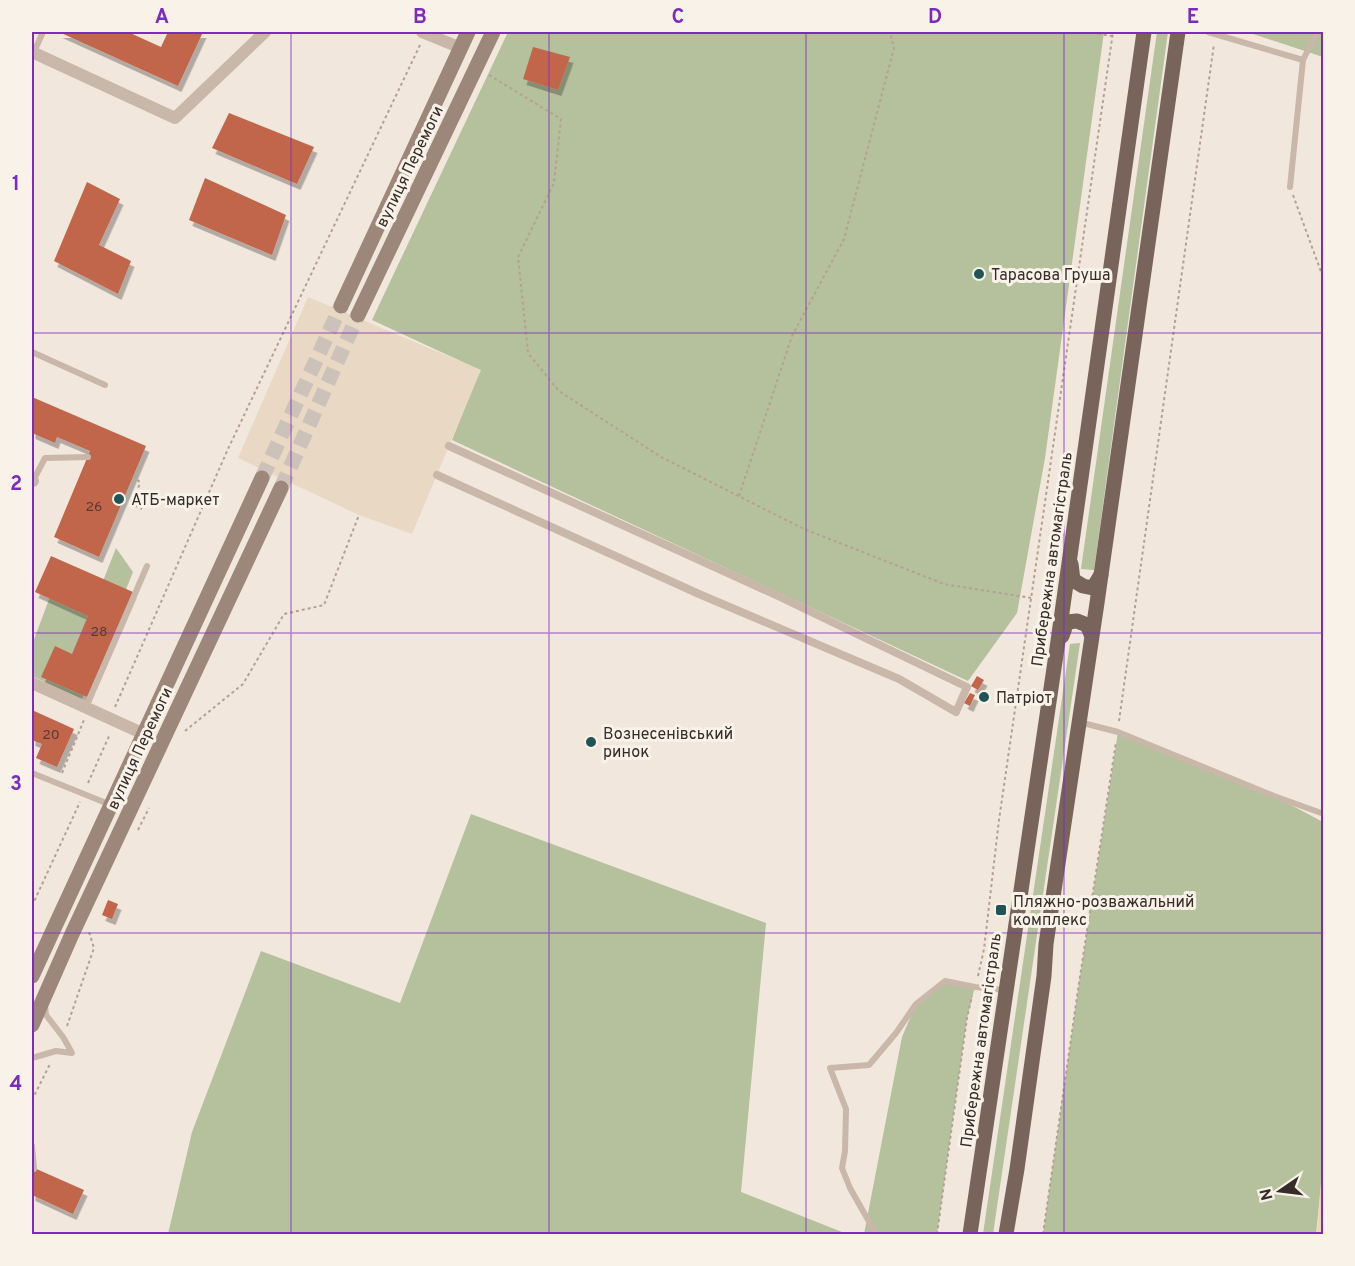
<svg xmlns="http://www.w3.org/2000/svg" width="1355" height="1266" font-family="Overpass,sans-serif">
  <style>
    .green { fill: #b5c09d }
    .sand { fill: #ebd8b5 }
    .plaza { fill: #e9d8c4 }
    .building { fill: #c1664b; filter: url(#shadow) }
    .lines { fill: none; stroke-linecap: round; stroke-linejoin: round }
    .secondary-tunnel { stroke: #ccc2b9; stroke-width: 15; stroke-dasharray: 15 8; stroke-linecap: butt }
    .path { stroke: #b5a193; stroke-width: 2; stroke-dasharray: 3 3; stroke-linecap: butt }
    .service { stroke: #c9b7a9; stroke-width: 6 }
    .pedestrian { stroke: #c9b7a9; stroke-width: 8 }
    .minor { stroke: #c9b7a9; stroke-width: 12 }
    .secondary { stroke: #9d867a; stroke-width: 15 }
    .primary { stroke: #78645a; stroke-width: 15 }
    .grid { fill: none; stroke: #7b2cbf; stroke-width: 1.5; stroke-opacity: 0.55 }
    .poi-dot { fill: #205457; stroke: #f9f2e9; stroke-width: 2 }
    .labels { text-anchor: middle; stroke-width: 6; stroke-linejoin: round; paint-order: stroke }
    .number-label { font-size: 14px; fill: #593b32 }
    .street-label { font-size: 16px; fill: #362d29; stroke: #f9f2e9 }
    .poi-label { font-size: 16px; fill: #362d29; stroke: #f9f2e9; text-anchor: start }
    .neatline { fill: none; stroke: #7b2cbf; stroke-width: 2 }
    .grid-label { font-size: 20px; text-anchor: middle; font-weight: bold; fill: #7b2cbf }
  </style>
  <defs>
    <filter id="shadow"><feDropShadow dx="3.5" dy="6" stdDeviation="0" flood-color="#0004"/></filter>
  </defs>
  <rect width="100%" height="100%" fill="#f1e7dd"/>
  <!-- green -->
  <g class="green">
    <path d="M508,32H1104L1045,458L1017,613L968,681L452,440L480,370L372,320Z"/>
    <path d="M1157,32H1168L1094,570L1081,569Z"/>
    <path d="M1247,32H1323V57Z"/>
    <path d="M116,548L133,572L82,699L32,676V645L51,594L92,609Z"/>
    <path d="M1080,643L993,1234H983L1070,644Z"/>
    <path d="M1118,732L1274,796L1323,822L1324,1156L1316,1234H1043L1079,983Z"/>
    <path d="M471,814L766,923L741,1192L847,1234H168L192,1132L261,951L400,1003Z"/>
    <path d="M945,981L975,987L967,1018L937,1234H864L902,1037L916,1004Z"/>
  </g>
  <!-- sand -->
  <path class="sand" d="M1323,1156V1234H1316L1317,1231Z"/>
  <!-- plaza -->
  <path class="plaza" d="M308,297L481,370L412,534L359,515L238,458Z"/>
  <!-- building -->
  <g class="building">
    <path d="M59,32H128L161,47L168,32H203L178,86Z"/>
    <path d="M533,47L570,57L558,90L523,79Z"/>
    <path d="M229,113L314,147L297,184L212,148Z"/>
    <path d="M205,178L286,215L272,255L189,220Z"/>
    <path d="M87,182L120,199L99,245L131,261L118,294L54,261Z"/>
    <path d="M32,397L146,446L99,557L54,537L90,451L57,437L55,443L32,433Z"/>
    <path d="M51,556L133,592L87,697L41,677L55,646L72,654L88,616L35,592Z"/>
    <path d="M977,676L984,680L978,690L971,686Z"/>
    <path d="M970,693L975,695L970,706L964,703Z"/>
    <path d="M32,710L74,729L57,767L36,758L42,744L32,740Z"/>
    <path d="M108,900L118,904L112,919L102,915Z"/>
    <path d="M32,1167L84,1190L73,1214L32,1195Z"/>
  </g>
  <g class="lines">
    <!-- secondary-tunnel -->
    <g class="secondary-tunnel">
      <path d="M262,478L341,306"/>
      <path d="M281,488L358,315"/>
    </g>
    <!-- path -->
    <g class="path">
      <path d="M1086,32L1112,36"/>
      <path d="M489,75L561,119L554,183L518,257L528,353L559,391L661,457L804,529L944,584L1031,598"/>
      <path d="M1293,195L1324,280"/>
      <path d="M134,475L140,483L132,504L142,509"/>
      <path d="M739,496L792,336L844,239L894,48L890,32"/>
      <path d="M115,707L228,449L420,45"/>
      <path d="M1119,721L1214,44"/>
      <path d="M185,731L243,684L284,614L324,605L359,515"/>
      <path d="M62,773L84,720"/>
      <path d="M88,783L110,734"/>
      <path d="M138,830L149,808"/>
      <path d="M32,906L80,802"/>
      <path d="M978,976L984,949L999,820L1113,32"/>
      <path d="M67,1026L94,948L89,932"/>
      <path d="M32,1100L50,1064"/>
      <path d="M937,1234L967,1018L972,996"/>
      <path d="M1043,1234L1079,983L1116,742"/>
    </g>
    <!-- service -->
    <g class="service">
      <path d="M1208,32L1303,60"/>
      <path d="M34,52L43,32"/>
      <path d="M1290,187L1303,60L1317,32"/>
      <path d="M32,352L105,385"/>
      <path d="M33,481L45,458L88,457"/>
      <path d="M86,707L147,566"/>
      <path d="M1079,722L1118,732L1274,796L1324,814"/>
      <path d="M32,773L111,805"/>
      <path d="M32,1058L56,1051L72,1053L63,1037L46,1015L45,1005"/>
      <path d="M32,1146L34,1169"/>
      <path d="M876,1234L850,1188L842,1168L845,1151L846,1109L830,1068L869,1065L896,1033L916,1004L945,981L975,987L1005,990"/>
    </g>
    <!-- pedestrian -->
    <path class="pedestrian" d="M437,475L699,594L899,679L956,712L967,687L778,596L449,446"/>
    <!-- minor -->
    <g class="minor">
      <path d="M422,32L461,48"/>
      <path d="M32,52L175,118L265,32"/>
      <path d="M32,480L33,481"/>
      <path d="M32,683L144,734"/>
    </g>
    <!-- secondary -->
    <g class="secondary">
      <path d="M341,306L468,32"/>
      <path d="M358,315L493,32"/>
      <path d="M32,976L262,478"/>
      <path d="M32,1025L72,934L281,488"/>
    </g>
    <!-- primary -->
    <g class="primary">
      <path d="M1071,564L1073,580L1083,586L1093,588L1101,575"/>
      <path d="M1062,636L1067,622L1077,621L1087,625L1091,634"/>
      <path d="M970,1234L1057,648L1144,32"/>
      <path d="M1006,1234L1017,1169L1044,976L1046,944L1097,603L1178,32"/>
    </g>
  </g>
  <!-- grid -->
  <path class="grid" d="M291,32V1234M549,32V1234M806,32V1234M1064,32V1234M32,333H1324M32,633H1324M32,933H1324"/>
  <!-- markers -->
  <g class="poi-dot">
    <circle cx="979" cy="274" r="6"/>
    <circle cx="119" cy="499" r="6"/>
    <circle cx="984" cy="697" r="6"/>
    <circle cx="591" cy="742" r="6"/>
    <rect x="995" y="904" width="12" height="12" rx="3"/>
  </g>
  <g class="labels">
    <!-- number labels -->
    <g class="number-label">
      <text x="94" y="511">26</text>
      <text x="99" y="636">28</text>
      <text x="51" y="739">20</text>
    </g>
    <!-- street labels -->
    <g class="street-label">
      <text transform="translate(409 166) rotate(-64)" y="6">вулиця Перемоги</text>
      <text transform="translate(1051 559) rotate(-82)" y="6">Прибережна автомагістраль</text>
      <text transform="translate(139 748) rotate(-65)" y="6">вулиця Перемоги</text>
      <text transform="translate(980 1040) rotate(-82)" y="6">Прибережна автомагістраль</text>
    </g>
    <!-- poi labels -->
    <g class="poi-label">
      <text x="991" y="280">Тарасова Груша</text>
      <text x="131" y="505">АТБ-маркет</text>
      <text x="996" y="703">Патріот</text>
      <text x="603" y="739">Вознесенівський<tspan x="603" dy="18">ринок</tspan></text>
      <text x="1013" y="907">Пляжно-розважальний<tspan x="1013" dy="18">комплекс</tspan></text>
    </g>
  </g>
  <!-- border -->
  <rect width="1355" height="1266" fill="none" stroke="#f9f2e9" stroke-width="66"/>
  <!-- north arrow -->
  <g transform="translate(1280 1191) rotate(256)" stroke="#f9f2e9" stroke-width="4.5" paint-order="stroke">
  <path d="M0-4.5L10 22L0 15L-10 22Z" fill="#362d29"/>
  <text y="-9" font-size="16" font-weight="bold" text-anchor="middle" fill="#362d29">N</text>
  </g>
  <rect x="33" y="33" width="1289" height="1200" class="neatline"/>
  <g class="grid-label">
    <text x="162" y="23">A</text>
    <text x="420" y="23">B</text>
    <text x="678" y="23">C</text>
    <text x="935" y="23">D</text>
    <text x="1193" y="23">E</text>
    <text x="16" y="190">1</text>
    <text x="16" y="490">2</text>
    <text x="16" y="790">3</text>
    <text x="16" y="1090">4</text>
  </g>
</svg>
